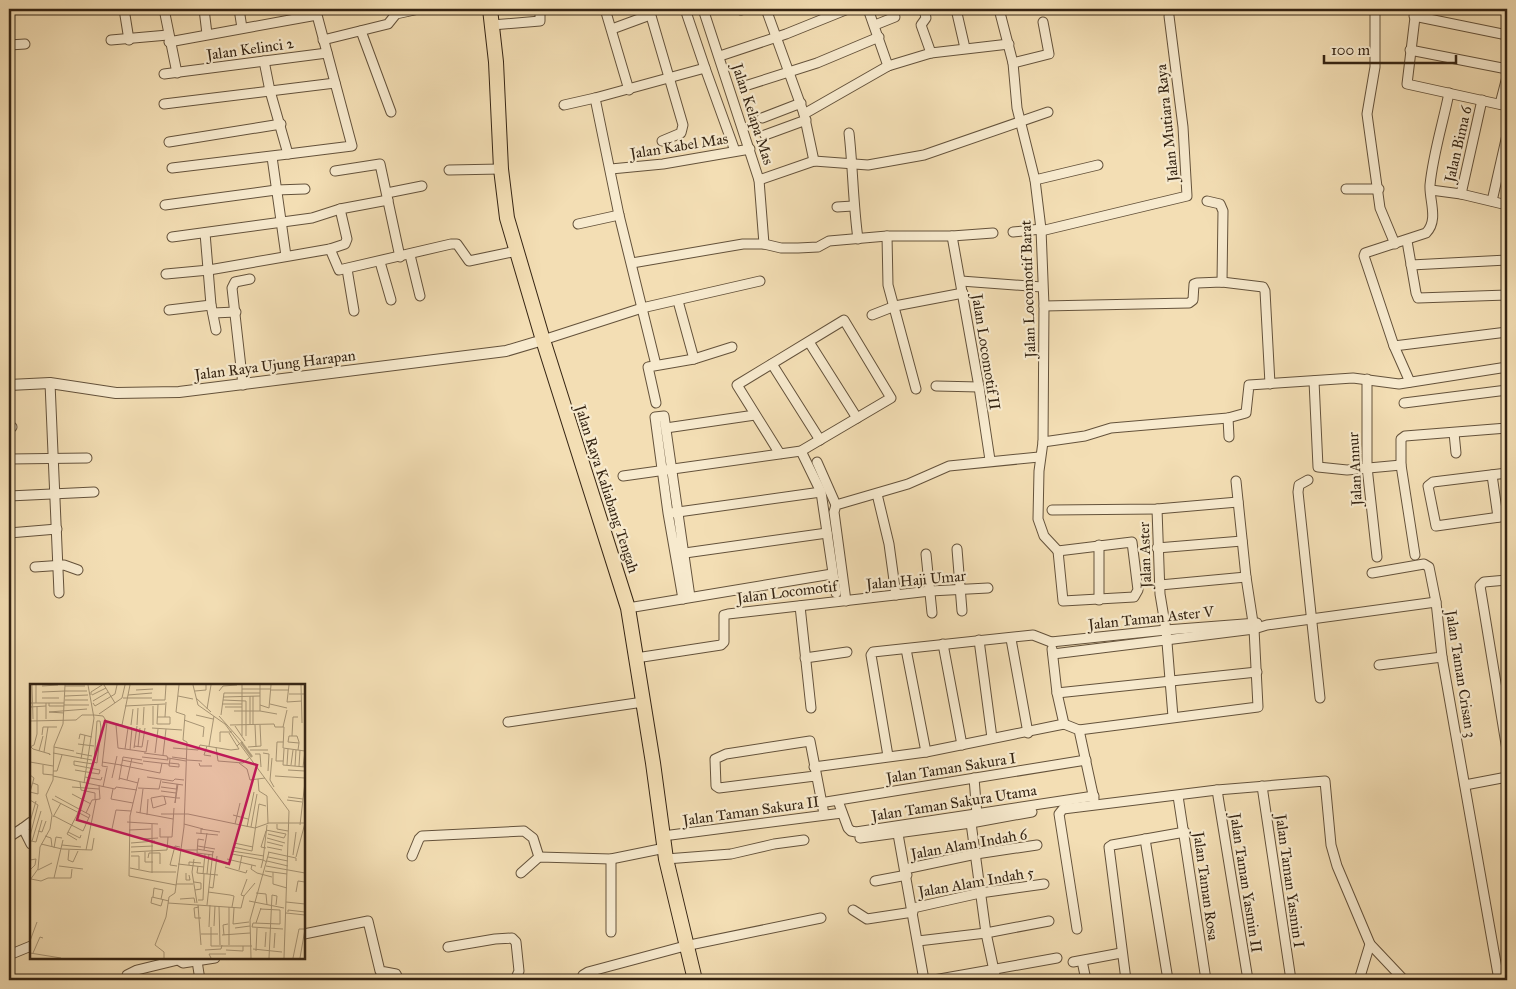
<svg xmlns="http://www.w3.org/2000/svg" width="1516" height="989" font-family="'IM FELL Great Primer',serif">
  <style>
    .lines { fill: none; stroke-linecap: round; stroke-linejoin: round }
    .minor-casing { stroke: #64523b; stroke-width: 11 }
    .tertiary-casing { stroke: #64523b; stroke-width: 12 }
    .primary-casing { stroke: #352413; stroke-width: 16 }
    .minor { stroke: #f7eace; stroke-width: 9 }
    .tertiary { stroke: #f7eace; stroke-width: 10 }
    .primary { stroke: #f3deb4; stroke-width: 14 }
    .labels { text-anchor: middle; stroke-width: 4.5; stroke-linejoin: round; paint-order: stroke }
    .street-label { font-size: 15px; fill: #352413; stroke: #f7eace }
    .inset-river { fill: none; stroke: #b29f7d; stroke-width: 2.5 }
    .inset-road { fill: none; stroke: #a79474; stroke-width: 1 }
    .view { fill: #c2185b; fill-opacity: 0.15; stroke: #c2185b; stroke-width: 2.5 }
    .inset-edge { fill: none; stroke: #352413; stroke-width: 2.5 }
  </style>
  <rect width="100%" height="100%" fill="#f3deb4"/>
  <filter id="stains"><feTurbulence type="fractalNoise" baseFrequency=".004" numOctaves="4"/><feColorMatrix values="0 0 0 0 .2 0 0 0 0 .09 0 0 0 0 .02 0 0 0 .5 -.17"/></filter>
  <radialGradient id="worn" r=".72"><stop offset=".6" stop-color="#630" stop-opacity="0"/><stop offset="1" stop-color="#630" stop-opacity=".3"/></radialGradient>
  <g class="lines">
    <defs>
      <g id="minor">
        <path d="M124,9L129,40"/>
        <path d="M164,9L177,73"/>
        <path d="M204,9L207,34"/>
        <path d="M239,9L242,28"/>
        <path d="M605,9L629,90"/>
        <path d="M649,9L683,125L681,133L662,141"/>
        <path d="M685,9L705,68"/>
        <path d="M703,9L759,180L764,244"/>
        <path d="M766,9L804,114L814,161"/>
        <path d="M868,9L888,66"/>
        <path d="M924,9L926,18L921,25L931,53"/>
        <path d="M956,9L965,48"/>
        <path d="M999,9L1013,63L1017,108L1035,180L1041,229L1044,306L1043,442L1039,471L1038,519L1044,536L1058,551"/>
        <path d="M1375,9V67L1367,114L1380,208L1395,244"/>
        <path d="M1416,9L1407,84L1507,106"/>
        <path d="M741,10L744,9"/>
        <path d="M1414,16L1507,35"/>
        <path d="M492,25L540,21V9"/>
        <path d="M875,25L895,17"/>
        <path d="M612,29L650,15"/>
        <path d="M361,31L391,112"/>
        <path d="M111,40L168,35"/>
        <path d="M323,40L388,24L396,14L419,9"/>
        <path d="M169,42L317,15L352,146L288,154"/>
        <path d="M9,45L25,44"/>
        <path d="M1410,50L1507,69"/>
        <path d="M720,56L786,34L848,9"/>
        <path d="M1013,63L1049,54L1043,22"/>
        <path d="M164,74L327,53"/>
        <path d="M748,85L817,63L879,37"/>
        <path d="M164,104L335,83"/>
        <path d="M1500,104L1507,77"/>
        <path d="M564,105L595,98"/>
        <path d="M804,114L888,66L931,53L1009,44"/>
        <path d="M762,118L801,103"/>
        <path d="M849,133C853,168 853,203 858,239"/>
        <path d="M765,135L806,120"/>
        <path d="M169,142L281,124"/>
        <path d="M272,157L286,256"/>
        <path d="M172,168L288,154L270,91L264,61"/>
        <path d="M611,169L663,164L750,149"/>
        <path d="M449,170L501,169"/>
        <path d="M335,171L380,164L400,257"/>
        <path d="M759,180L814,161L868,165L924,155L1048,112"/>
        <path d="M1035,180L1098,165"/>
        <path d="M1346,189H1379"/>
        <path d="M1431,190L1461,194L1507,205"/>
        <path d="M387,193L422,186"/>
        <path d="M1461,194L1482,100"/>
        <path d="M1207,201L1220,204L1223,211L1222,282"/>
        <path d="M1492,201L1507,135"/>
        <path d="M165,205L276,190L305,189"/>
        <path d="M837,207L853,206"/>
        <path d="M578,224L619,215"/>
        <path d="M1041,231L1187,196L1183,127L1169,16"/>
        <path d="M1013,232L1041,229"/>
        <path d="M205,233L211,305L216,330"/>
        <path d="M887,236L888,285L916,389"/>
        <path d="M952,236L979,387L990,460"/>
        <path d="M172,237L312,218L340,209L388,200"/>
        <path d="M1407,241L1416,293L1418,298L1507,295"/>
        <path d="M330,249L339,270L451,244H457L469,261L517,251"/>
        <path d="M410,255L420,296"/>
        <path d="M380,262L391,300"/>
        <path d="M632,263L743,244H764L781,248H798L818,247L829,241L887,236H952L993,233"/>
        <path d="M1411,265L1507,260"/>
        <path d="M347,269L354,311"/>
        <path d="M166,274L209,270L330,249L345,244L347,239L340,209"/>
        <path d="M961,281L1042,287"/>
        <path d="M678,301L694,359"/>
        <path d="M1044,306L1189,303L1193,300L1194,284L1197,283L1222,282L1263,287L1265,291L1270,384"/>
        <path d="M169,310L211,305"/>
        <path d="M213,313L236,312"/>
        <path d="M872,315L895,306L963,293"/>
        <path d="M543,340L642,308L760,281"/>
        <path d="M809,342L857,418"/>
        <path d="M1394,346L1507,332"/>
        <path d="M772,364L820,440"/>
        <path d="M656,365L619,215L595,98L705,68L735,151"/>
        <path d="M1367,379V467L1377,557"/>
        <path d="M1314,381L1318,467L1347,470L1401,465"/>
        <path d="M1410,382L1394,346L1364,256L1365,253L1426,233C1439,220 1429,200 1430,185C1433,154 1443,123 1449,93"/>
        <path d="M50,383L59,593"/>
        <path d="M243,385L232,288L235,282L250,279"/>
        <path d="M936,386L979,387"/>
        <path d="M656,403L648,367L694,359L732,347"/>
        <path d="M1404,403L1507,390"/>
        <path d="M1228,418L1229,437"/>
        <path d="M9,427H12"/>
        <path d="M666,428L755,415"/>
        <path d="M1454,433L1456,453"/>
        <path d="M1043,442L1085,436L1111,428L1228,418L1246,413L1249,385L1353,378L1399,384L1507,367"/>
        <path d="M801,451L821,492L836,593"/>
        <path d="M9,459L87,458"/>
        <path d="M817,462L836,505"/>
        <path d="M1507,473L1433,482L1428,486L1436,526L1507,516"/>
        <path d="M1492,475L1498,517"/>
        <path d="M623,476L801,451L891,398L844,320L737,385L780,454"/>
        <path d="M1308,480L1299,485L1298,492L1320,698"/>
        <path d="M877,494L889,544L896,595"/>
        <path d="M9,496L94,492"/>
        <path d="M1157,509L1160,594L1166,630L1173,717"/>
        <path d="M1052,510L1157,509L1238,502"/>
        <path d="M671,513L821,492"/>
        <path d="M9,533L57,529"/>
        <path d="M1132,542L1138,590L1134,597L1063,601L1058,551Z"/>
        <path d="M1099,545V600"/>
        <path d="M1157,548L1242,541"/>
        <path d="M957,549L962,611"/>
        <path d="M678,554L827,533"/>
        <path d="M926,554L932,613"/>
        <path d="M1415,555L1401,465V439L1405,436L1507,428"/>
        <path d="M35,567L64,565L78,570"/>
        <path d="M1372,573L1424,564L1429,567L1436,602L1442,657L1499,980"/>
        <path d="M1507,580L1484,582L1480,586L1507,750"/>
        <path d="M1160,585L1246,577"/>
        <path d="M683,599L668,513L655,417L664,416L690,597"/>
        <path d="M846,601L834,512L836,505L908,484L949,466L1039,457"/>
        <path d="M800,606L811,708"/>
        <path d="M628,608L832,574"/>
        <path d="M1011,639L1028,733"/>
        <path d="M979,640L992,738"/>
        <path d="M1051,642L1166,630L1257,623"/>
        <path d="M943,644L962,745"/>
        <path d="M906,649L926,752"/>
        <path d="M1052,649L1057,693L1064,724"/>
        <path d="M1053,654L1254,629L1267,625L1436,602"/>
        <path d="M636,658L721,645L724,642V615L728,614L930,591L988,588"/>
        <path d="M805,658L847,652"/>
        <path d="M1379,665L1442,657"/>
        <path d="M1057,693L1257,672"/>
        <path d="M508,722L643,702"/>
        <path d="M1064,724L1079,730L1094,799"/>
        <path d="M1079,730L1258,707L1254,629L1246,577L1236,481"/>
        <path d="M888,756L871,655L873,652L1033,635L1051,642"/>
        <path d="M814,767L926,752L1064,724"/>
        <path d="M815,776L719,788L716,786L715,759L726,754L810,741L824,814"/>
        <path d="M974,778L977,815"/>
        <path d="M1465,785L1507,777"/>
        <path d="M1262,786L1291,980"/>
        <path d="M1217,790L1248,980"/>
        <path d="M1178,796L1206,980"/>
        <path d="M838,801L848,828L851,831L856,832L1094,796"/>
        <path d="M820,803L1086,760"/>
        <path d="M971,823L986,933L996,980"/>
        <path d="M23,828L31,822"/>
        <path d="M898,834L924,980"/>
        <path d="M663,836L842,813"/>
        <path d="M9,837L23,828L31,844"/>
        <path d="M860,838L971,823L1032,812"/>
        <path d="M1145,839L1168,980"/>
        <path d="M412,856L419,839L422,836L524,831L533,838L539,857"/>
        <path d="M611,859V932"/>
        <path d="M666,859L731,854L774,844L804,840"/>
        <path d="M905,869L976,854L1037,845"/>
        <path d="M521,873L539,857L611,859L665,848"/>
        <path d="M875,881L907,875"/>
        <path d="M913,908L980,893L1044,884"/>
        <path d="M853,910L867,919L913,912"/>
        <path d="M1077,929L1059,814L1063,809L1217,790L1325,781L1331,845L1337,866L1370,944L1404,980"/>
        <path d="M304,934L368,921L380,971L396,974L399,980"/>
        <path d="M918,941L986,933L1049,921"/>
        <path d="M448,947L495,939L512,938L516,942L519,971L515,980"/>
        <path d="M9,955L31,946"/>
        <path d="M197,961L200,980"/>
        <path d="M1082,961L1086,980"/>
        <path d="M1073,962L1121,953"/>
        <path d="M126,980L127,975L137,970L178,960L183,963L215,958"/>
        <path d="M581,980L583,975L588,972L685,946L821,918"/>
        <path d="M934,980L1057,958"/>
        <path d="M1126,980L1109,847L1112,845L1185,832"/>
        <path d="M1359,980L1370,944"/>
      </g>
      <path id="tertiary" d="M9,385L50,383L116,393L179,392L506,351L543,340"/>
      <path id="primary" d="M490,9L496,62L501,169L507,218L543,340L628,608L653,763L666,859L695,980"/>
    </defs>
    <!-- minor casing -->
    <use href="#minor" class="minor-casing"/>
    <!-- tertiary casing -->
    <use href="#tertiary" class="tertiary-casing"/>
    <!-- primary casing -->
    <use href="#primary" class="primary-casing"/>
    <!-- minor -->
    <use href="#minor" class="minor"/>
    <!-- tertiary -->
    <use href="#tertiary" class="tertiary"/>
    <!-- primary -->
    <use href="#primary" class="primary"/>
  </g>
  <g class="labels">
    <!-- street labels -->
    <g class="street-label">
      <text transform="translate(250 49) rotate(-8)" y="5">Jalan Kelinci 2</text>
      <text transform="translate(753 114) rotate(72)" y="5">Jalan Kelapa Mas</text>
      <text transform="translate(1167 123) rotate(-96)" y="5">Jalan Mutiara Raya</text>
      <text transform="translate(1458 144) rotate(-77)" y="5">Jalan Bima 6</text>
      <text transform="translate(679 146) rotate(-9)" y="5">Jalan Kabel Mas</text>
      <text transform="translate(1028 289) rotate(-92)" y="5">Jalan Locomotif Barat</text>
      <text transform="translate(986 352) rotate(81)" y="5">Jalan Locomotif II</text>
      <text transform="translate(275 365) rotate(-7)" y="5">Jalan Raya Ujung Harapan</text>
      <text transform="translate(1355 469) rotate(-93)" y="5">Jalan Annur</text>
      <text transform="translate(607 489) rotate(72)" y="5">Jalan Raya Kaliabang Tengah</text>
      <text transform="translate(1145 555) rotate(-92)" y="5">Jalan Aster</text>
      <text transform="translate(916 580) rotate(-5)" y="5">Jalan Haji Umar</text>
      <text transform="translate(787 592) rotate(-7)" y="5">Jalan Locomotif</text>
      <text transform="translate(1151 618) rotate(-6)" y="5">Jalan Taman Aster V</text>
      <text transform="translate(1461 674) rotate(81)" y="5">Jalan Taman Crisan 3</text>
      <text transform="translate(951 768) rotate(-9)" y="5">Jalan Taman Sakura I</text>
      <text transform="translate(954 803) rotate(-9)" y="5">Jalan Taman Sakura Utama</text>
      <text transform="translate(751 811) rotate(-8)" y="5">Jalan Taman Sakura II</text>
      <text transform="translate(969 844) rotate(-10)" y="5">Jalan Alam Indah 6</text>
      <text transform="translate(1290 881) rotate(82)" y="5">Jalan Taman Yasmin I</text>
      <text transform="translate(976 882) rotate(-10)" y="5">Jalan Alam Indah 5</text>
      <text transform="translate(1246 883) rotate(81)" y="5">Jalan Taman Yasmin II</text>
      <text transform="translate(1206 886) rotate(82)" y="5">Jalan Taman Rosa</text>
    </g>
  </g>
  <!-- overview -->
  <g transform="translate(30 684)">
    <rect width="275" height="275" fill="#f3deb4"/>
    <path class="inset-river" d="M211,58L222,73"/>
    <path class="inset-road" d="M2,1L3,35M6,1V19M74,1L85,19M163,1L168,21L195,40L259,127L254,274M212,1V52M259,1L257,18L272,17M271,1L272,39M12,2L28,1M35,2H55M212,5H241M106,6L123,5M241,6H259M35,7H57M165,7L176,6V1M189,7L193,2L207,1M12,8L35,7M259,10H275M61,11V8L72,1M62,11L76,4M98,11L122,9M35,12L58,11M148,12L163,15M220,12V41M223,12V41M193,13L230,12M12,14H29M93,14H122M166,14L181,28M35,16H58M122,16H135L136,1M193,16L216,17V52M63,17L78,8M0,19H34M16,19V35M19,19V22H34M63,19L65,22L85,10L87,1M192,20H212M240,20L257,24M34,21H59M230,21L239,24L241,1M95,22L135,20M0,23L16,22M195,23H212M177,25L181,1M204,27H230V1M230,27L247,30M19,28L57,25M19,28L34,29M69,30L92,14L95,1M166,31L183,35M191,31L194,9H230M189,32L213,59M127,33H140V40H127L128,20M135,33L136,18M154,36L174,43L173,53M0,37L46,36L52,31H64L73,32L77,38L92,41L100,1M77,38L72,82L78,83M86,41L88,64L116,68L118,56M101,41L103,25M107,41L108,24M113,41L114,23M123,41V22M200,41L244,40L245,43H254L253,64L275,67M225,41L226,63M205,42L215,57M253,43L257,26M122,44L152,46M199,49L207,62M12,51L13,43H27M262,52L263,33H268M49,55L50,50L62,53M190,58V48H202M48,60L64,62M104,62L112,63L115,44M177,62L174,71L181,72M179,62L184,32M0,63L4,61L7,50V22M1,63L3,65L20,70V71L18,69M24,63L44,67M108,63L110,44M186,63L188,77L213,79L220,73M218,63L231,62L230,41M104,64L107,42M143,64L168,66L170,61L201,66L209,65L207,62L210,59M95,65L98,44H102L100,66M254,65L253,81L275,83M220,66H238M268,66L269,59V58L267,52H259L258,58L269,59M9,67L13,52M14,68L18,43M23,69L62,76M46,69L62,72M114,69L137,72L138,76M125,69L128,45M233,69L239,70L238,87M225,70H230L231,83M133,71L136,45M112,73L138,76M142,73L157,75M138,74L156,77M242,74L240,96L244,103M51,75L55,51M92,76L113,80M157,76L172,77M44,77V81L70,86M44,77L63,80M113,77L139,80M253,77H246L247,58H253M0,78L23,82M64,78L67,79L71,44L70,37H67M64,78L67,37M72,78L91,81M139,79L149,80V83L139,82L140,75M169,79L170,82H182M209,79L217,85L220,96L235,94M13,81V90L23,91M90,81L130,89L132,79M257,81L258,65M261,81L263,66M265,82L266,66M269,82L270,66M273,83L275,67M45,86L69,90L70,86M258,86L275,87M23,87H27L32,71M0,91L4,94L0,108M23,92L85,105L86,103L107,106M245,92L275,94M55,93L71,96L72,93M117,93L143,97L145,95L154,96M82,94L87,72M89,94L108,99M109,94L100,132L99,192L146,201M228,95L229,107L237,112L238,139M89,96L93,73L112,76M97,96L102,74M50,98L51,106L65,109V115M132,98L153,101M54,99L64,34L58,1M147,100L145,119L148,100M42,103L69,105M73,103L77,84M131,103L146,105M108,104L129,105L131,96M83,105L81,115L103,119M131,107L146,109M0,108L8,110V101L3,99M42,110L61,120M134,112L136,120L123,124L121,114L132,112L147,114H150M258,113L273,115M22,115L59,134M0,116L8,121L0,152M257,116L272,118M106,128L143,135M56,129L62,116L70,115L69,101M110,129L113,105M131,130H158L225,144L239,139H275M117,131L118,115M203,131L218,135M24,132L53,147L60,131L25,112M23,133L31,119M0,138L6,117M97,138L128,140M122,140V189M154,140L173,145M205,140L210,119M247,140V145L258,147M270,141L275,98M217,143L224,108M221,143L227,110M130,144V153H142L144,124M82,145L86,126L101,127M99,146L121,145M236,146L256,150L254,154M8,147L12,148L16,137M236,147L231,163L236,164M38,148L50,154L51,151M166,149L188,151M171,149V145L190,148M238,150L254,154M15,152L21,154L22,163M237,154L255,159M112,155L128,154M47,156L37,150L48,129M174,156L168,155L167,169L183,171M1,157L6,158L12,136M2,157L11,127M237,158L253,162M101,159L125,157M204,159L223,163M11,160L32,165L62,166L64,154M32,161L51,163M168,162L185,165M101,163L123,162M203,163L222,167L229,120L236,122M237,163L252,166M24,164L26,153L32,154M167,165L184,168M39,166L38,176L43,178L48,167M56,166L66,115M150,166H167M174,166L177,149M202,167L234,172M101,168L137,166L138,153M115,168V178H123M238,168L266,174V177M202,170L233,176L231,184M263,171L266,148M101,172H109V185M238,173L258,177M266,173L275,139M118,174L119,169H130V180M164,175L162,188L167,219M197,175L226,182M0,176L6,175L5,181L0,186M237,177L258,182M237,178L233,176L237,141M148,180L174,183M159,181V178L171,179M222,181L221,185L227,189L242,193M29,182L53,185M147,182L140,181L145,162L150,163M168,182L167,189L188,191M236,182L275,189M195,183L216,189L217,186M100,184L120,188H146M8,186L22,179M209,186L212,171M235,187L257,190M243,188V200L257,204M156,189V196H160L159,191M173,190L175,170M177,190L179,170M24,194L33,156M1,195L11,197L18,194H41L42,185M0,196L8,185L10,163L20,145L22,131L16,111L23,96L24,62L33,40L35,1M164,198L171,199V205L165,206M146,200H163M179,203L183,204L187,172M178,208L200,211M266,208L268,197L275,198M226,209L236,210L237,221M200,211L204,212L202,223M214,212L211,211L217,195M122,213L121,219L131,222L133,215M122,213L139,217M123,213L124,204L128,205L133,206L131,215M150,215L164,214L165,219M168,216H173L174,190M219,217L254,224M256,218L275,220M138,219L211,224M168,221L171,261M177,221L183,167M189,222L190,261M169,223L164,224L165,234H171M199,223V261M204,224L203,240L219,238M211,224L214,212L225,199M258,228V226L275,228M256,229L275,231M226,239L231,224M184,242L185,222M179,243L180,221M181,243V262H222M222,243L223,239L250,240V226L230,225M222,243L253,245M205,244L220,242M171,250H188M192,251L220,249M194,251L193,241L198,240M0,257L7,238M235,263L236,248M244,264L245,249M223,265L252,268M175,266L191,265L192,261M196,266L213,267V262M226,267L227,244M0,269L31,274M3,269L10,253L13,254M134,274V268L125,261L136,233L139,213L145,209L154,143L157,58L153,56L155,31L146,28L149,1M181,274L179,270H196M221,274L220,236L239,168M239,274L242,211L247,212L246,221M263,274L269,245H275M270,274L275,245"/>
    <path class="view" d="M75,37L227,81L199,180L47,136Z"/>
    <rect width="275" height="275" class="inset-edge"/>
  </g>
  <!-- margin -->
  <rect width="1516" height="989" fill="none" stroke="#f3deb4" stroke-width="30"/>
  <rect x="10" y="10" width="1496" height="969" fill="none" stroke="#352413" stroke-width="2.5"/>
  <rect x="15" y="15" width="1486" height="959" fill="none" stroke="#352413"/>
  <!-- scale -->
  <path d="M1324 55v8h132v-8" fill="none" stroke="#352413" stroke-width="2.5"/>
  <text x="1331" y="55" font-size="15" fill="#352413" stroke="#f7eace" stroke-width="4" paint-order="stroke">100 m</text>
  <rect width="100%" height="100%" filter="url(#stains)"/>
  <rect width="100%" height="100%" fill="url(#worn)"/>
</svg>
